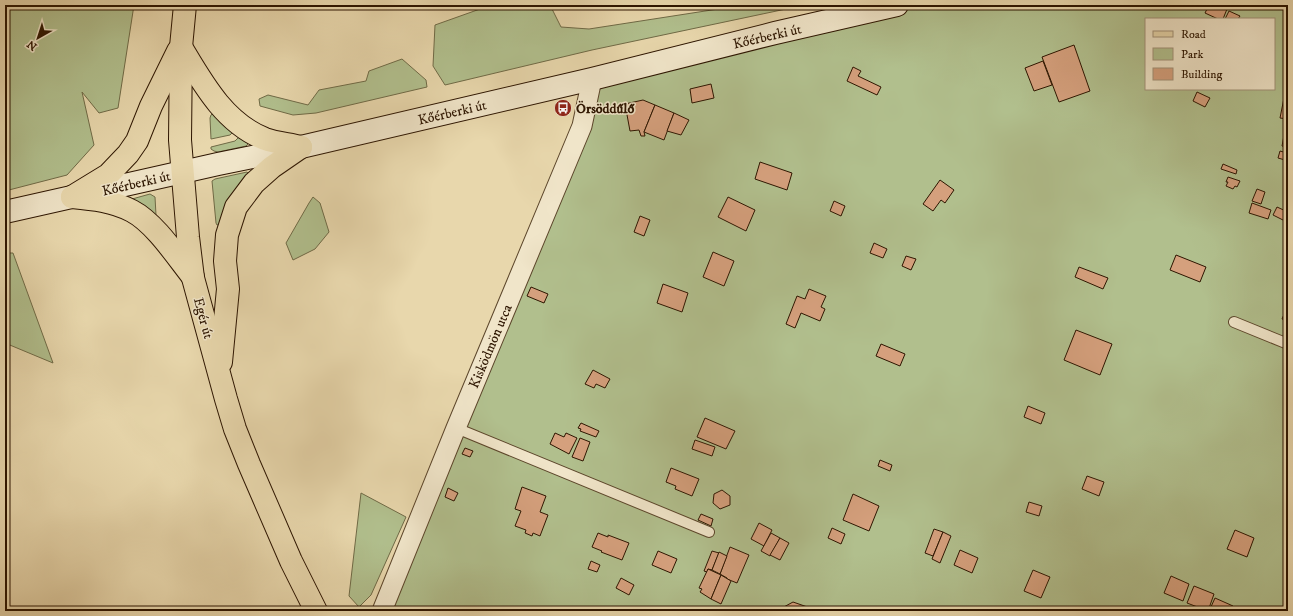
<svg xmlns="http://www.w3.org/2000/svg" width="1293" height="616" font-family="'IM FELL DW Pica',serif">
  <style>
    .green { fill: #b1bf8d; stroke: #6f6a46; fill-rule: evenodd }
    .building { fill: #d5a07d; stroke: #2d1500 }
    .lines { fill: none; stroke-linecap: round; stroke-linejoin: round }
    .lane-casing { stroke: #5c462b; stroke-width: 12 }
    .street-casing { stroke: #5c462b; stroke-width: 21 }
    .secondary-casing { stroke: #2d1500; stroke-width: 24 }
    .primary-casing { stroke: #2d1500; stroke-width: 24 }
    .lane { stroke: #f0e5c9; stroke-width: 10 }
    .street { stroke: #f0e5c9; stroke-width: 19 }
    .secondary { stroke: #f0e5c9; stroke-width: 22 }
    .primary { stroke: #e8d7ac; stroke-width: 22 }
    .labels { text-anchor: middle; stroke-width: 3; stroke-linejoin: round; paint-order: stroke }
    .street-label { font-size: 14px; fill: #2d1500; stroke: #f0e5c9 }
    .poi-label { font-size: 14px; font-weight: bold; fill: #2d1500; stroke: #f0e5c9; text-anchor: start }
  </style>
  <rect width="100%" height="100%" fill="#e8d7ac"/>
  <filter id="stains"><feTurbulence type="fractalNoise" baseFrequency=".005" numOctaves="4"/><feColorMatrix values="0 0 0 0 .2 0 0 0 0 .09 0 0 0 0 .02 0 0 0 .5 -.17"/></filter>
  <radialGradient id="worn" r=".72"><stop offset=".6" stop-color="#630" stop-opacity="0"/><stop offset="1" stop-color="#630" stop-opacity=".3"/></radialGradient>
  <!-- green -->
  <g class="green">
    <path d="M5,5H134L118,108L99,113L82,92L94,145L67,175L5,191Z"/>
    <path d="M504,5H550L561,27L589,29L744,5H805L592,50L445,85L433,66L435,25L480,9Z"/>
    <path d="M897,5H1288V611H382L592,79ZM1146,19H1274V89H1146Z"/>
    <path d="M402,59L426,80L427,87L316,113L293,115L260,106L259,99L268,95L308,105L319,90L366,81L369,71Z"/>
    <path d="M212,114H214L233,132L230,135L211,139L210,118L211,115Z"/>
    <path d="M240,136L248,141V144L246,146L218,152L214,151L211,149V147L235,141Z"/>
    <path d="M247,172L250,175L220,225H217L216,223L212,181L215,179Z"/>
    <path d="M150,194L155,197L156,215H155L132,199Z"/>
    <path d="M313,197L320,203L329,232L315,249L293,260L286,243L309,203Z"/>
    <path d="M5,253H13L53,363L5,343Z"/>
    <path d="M361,493L406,517L371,595L359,607L349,596Z"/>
  </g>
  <!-- building -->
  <g class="building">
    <path d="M1209,5H1217L1227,9L1223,19H1218L1205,13Z"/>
    <path d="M1229,11L1240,16L1238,19H1225Z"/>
    <path d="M1074,45L1090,91L1059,102L1042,57Z"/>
    <path d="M1043,61L1052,85L1034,91L1025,68Z"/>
    <path d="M853,67L861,71L858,76L881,87L877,95L847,81Z"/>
    <path d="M711,84L714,98L692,103L690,89Z"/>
    <path d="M1197,92L1210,98L1205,107L1193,101Z"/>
    <path d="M1284,98L1288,99V119L1280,118Z"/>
    <path d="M643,100L655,105L644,132L645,136H641L639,130L630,131L625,104Z"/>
    <path d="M655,105L674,113L664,140L644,132Z"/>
    <path d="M674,113L689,120L681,135L667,131Z"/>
    <path d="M1285,130H1288V148L1282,146Z"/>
    <path d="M1280,151L1287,153L1285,160L1278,158Z"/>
    <path d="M760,162L792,173L787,190L755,179Z"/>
    <path d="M1223,164L1237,170L1236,174L1221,169Z"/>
    <path d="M1228,177L1240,181L1237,187L1235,186L1233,189L1226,186L1228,182H1226Z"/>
    <path d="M940,180L954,190L945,203L941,200L933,211L923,204Z"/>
    <path d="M1257,189L1265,192L1261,204L1252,201Z"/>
    <path d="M728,197L755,210L746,231L718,217Z"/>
    <path d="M834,201L845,206L841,216L830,211Z"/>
    <path d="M1252,203L1271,210L1268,219L1249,213Z"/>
    <path d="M1277,207L1288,212L1285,221L1273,215Z"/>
    <path d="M640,216L650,220L644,236L634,232Z"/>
    <path d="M874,243L887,249L883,258L870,253Z"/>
    <path d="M713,252L734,261L724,286L703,277Z"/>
    <path d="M1176,255L1206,267L1200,282L1170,270Z"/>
    <path d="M906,256L916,259L911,270L902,266Z"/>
    <path d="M1079,267L1108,278L1103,289L1075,277Z"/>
    <path d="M663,284L688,293L682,312L657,303Z"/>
    <path d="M531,287L548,294L544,303L527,296Z"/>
    <path d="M809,289L826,296L821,307L825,309L820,321L801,313L795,328L786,324L797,296L805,299Z"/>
    <path d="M1285,312L1288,313V321L1282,319Z"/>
    <path d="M1076,330L1112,344L1100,375L1064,360Z"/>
    <path d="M881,344L905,354L900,366L876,356Z"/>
    <path d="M593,370L610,379L605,388L596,384L594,388L585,384Z"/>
    <path d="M1028,406L1045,413L1041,424L1024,417Z"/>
    <path d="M705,418L735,431L726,449L697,437Z"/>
    <path d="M581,423L599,431L596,437L580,431L581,429L578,428Z"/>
    <path d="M555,433L564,437L566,433L577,438L569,454L550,444Z"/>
    <path d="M580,438L590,442L583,461L572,457Z"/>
    <path d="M695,440L715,447L712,456L692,449Z"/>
    <path d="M465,448L473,451L470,457L462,454Z"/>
    <path d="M880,460L892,465L890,471L878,466Z"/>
    <path d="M671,468L699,479L692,496L675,489L676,486L666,482Z"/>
    <path d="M1087,476L1104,482L1099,496L1082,489Z"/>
    <path d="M522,487L546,496L540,512L548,515L540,536L533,533L532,536L525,533L526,530L515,526L521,511L515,509Z"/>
    <path d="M448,488L458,493L454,501L445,497Z"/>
    <path d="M722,490L730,496V505L720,509L713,503L714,494Z"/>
    <path d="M853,494L879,506L869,531L843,520Z"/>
    <path d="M1029,502L1042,506L1039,516L1026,512Z"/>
    <path d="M701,514L713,519L711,526L698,520Z"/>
    <path d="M759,523L772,530L764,546L751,539Z"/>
    <path d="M832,528L845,534L841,544L828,538Z"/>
    <path d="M934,529L943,532L933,556L925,553Z"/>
    <path d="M1235,530L1254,538L1247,557L1227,549Z"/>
    <path d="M943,532L951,536L940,563L932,559Z"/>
    <path d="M598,533L608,537V535L629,543L622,560L601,552L602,551L592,547Z"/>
    <path d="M771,533L780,538L770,556L761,551Z"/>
    <path d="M780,538L789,543L780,560L770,555Z"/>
    <path d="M730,547L749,555L737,583L727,579V578L720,574Z"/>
    <path d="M960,550L978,558L972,573L954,565Z"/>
    <path d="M658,551L677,559L671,573L652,565Z"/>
    <path d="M712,551L719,553L712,570L708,569L707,572L704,571Z"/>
    <path d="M719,552L727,556L720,574L712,570Z"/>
    <path d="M591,561L600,565L597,572L588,569Z"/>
    <path d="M708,569L721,575L711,599L700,592L702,589L699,588Z"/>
    <path d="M1033,570L1050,577L1041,598L1024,591Z"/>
    <path d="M721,575L731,581L721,604L711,599Z"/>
    <path d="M1171,576L1189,584L1183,601L1164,593Z"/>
    <path d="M621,578L634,585L629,595L616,588Z"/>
    <path d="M1194,586L1214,594L1208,611L1187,603Z"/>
    <path d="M1215,598L1233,606L1231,611H1213L1210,609Z"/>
    <path d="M793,602L816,610L815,611H781L782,608Z"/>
  </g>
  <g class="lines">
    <defs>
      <g id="lane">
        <path d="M1234,322L1288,344"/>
        <path d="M456,428L709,532"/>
      </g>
      <path id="street" d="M382,611L456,428L582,126L592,79"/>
      <path id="secondary" d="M5,212L218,164L301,147L592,79L775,33L897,5"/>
      <g id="primary">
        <path d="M185,5L181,47L180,140L188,237L193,278L226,399L235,429L249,464L291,561L316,611"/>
        <path d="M181,47C202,82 224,123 265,139C276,143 289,144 301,147"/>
        <path d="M72,197L108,175L128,154L137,141L151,106L178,51"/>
        <path d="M72,197C93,199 113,201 132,211C155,223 177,257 193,277"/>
        <path d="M221,362L228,289L225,261L227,235L236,207L254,183L272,167L301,147"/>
      </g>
    </defs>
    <!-- lane casing -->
    <use href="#lane" class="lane-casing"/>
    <!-- street casing -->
    <use href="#street" class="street-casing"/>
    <!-- secondary casing -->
    <use href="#secondary" class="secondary-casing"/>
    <!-- primary casing -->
    <use href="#primary" class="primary-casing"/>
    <!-- lane -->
    <use href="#lane" class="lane"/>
    <!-- street -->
    <use href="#street" class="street"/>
    <!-- secondary -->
    <use href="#secondary" class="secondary"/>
    <!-- primary -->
    <use href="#primary" class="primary"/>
  </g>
  <!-- icons -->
  <defs>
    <symbol id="bus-disc" viewBox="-11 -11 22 22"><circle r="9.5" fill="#8f2418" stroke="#f0e5c9"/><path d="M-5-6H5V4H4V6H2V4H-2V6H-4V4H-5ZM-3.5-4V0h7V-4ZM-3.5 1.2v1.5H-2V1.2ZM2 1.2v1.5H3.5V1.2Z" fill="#fff"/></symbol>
  </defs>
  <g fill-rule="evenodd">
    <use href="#bus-disc" x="553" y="98" width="20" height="20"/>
  </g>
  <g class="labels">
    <!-- street labels -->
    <g class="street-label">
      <text transform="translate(767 36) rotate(-13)" y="5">Kőérberki út</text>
      <text transform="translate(452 112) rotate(-13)" y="5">Kőérberki út</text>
      <text transform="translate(136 183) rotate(-13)" y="5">Kőérberki út</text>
      <text transform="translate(204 318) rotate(75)" y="5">Egér út</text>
      <text transform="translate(490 346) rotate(-67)" y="5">Kisködmön utca</text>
    </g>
    <!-- poi labels -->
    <g class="poi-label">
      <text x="576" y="113">Örsöddűlő</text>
    </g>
  </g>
  <!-- margin -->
  <rect width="1293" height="616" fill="none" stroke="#e8d7ac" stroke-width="20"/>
  <rect x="6" y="6" width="1281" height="604" fill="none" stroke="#2d1500" stroke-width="2"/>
  <rect x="10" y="10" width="1273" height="596" fill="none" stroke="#2d1500"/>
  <!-- legend -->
  <rect x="1145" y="18" width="130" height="72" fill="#f0e5c9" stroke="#a29279"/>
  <rect x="1153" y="31" width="20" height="6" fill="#e8d7ac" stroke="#a29279"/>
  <text x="1181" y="38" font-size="12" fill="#2d1500">Road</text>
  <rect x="1153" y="48" width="20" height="12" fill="#b1bf8d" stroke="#a29279"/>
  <text x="1181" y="58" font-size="12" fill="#2d1500">Park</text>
  <rect x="1153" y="68" width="20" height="12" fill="#d5a07d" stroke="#a29279"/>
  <text x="1181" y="78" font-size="12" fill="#2d1500">Building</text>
  <!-- north arrow -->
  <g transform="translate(38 38) rotate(219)" stroke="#f0e5c9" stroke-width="3" paint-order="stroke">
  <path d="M0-3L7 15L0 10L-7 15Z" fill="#2d1500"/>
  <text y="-6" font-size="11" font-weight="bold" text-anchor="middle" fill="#2d1500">N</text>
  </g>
  <rect width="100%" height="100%" filter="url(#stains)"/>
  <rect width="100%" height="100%" fill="url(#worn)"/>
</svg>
